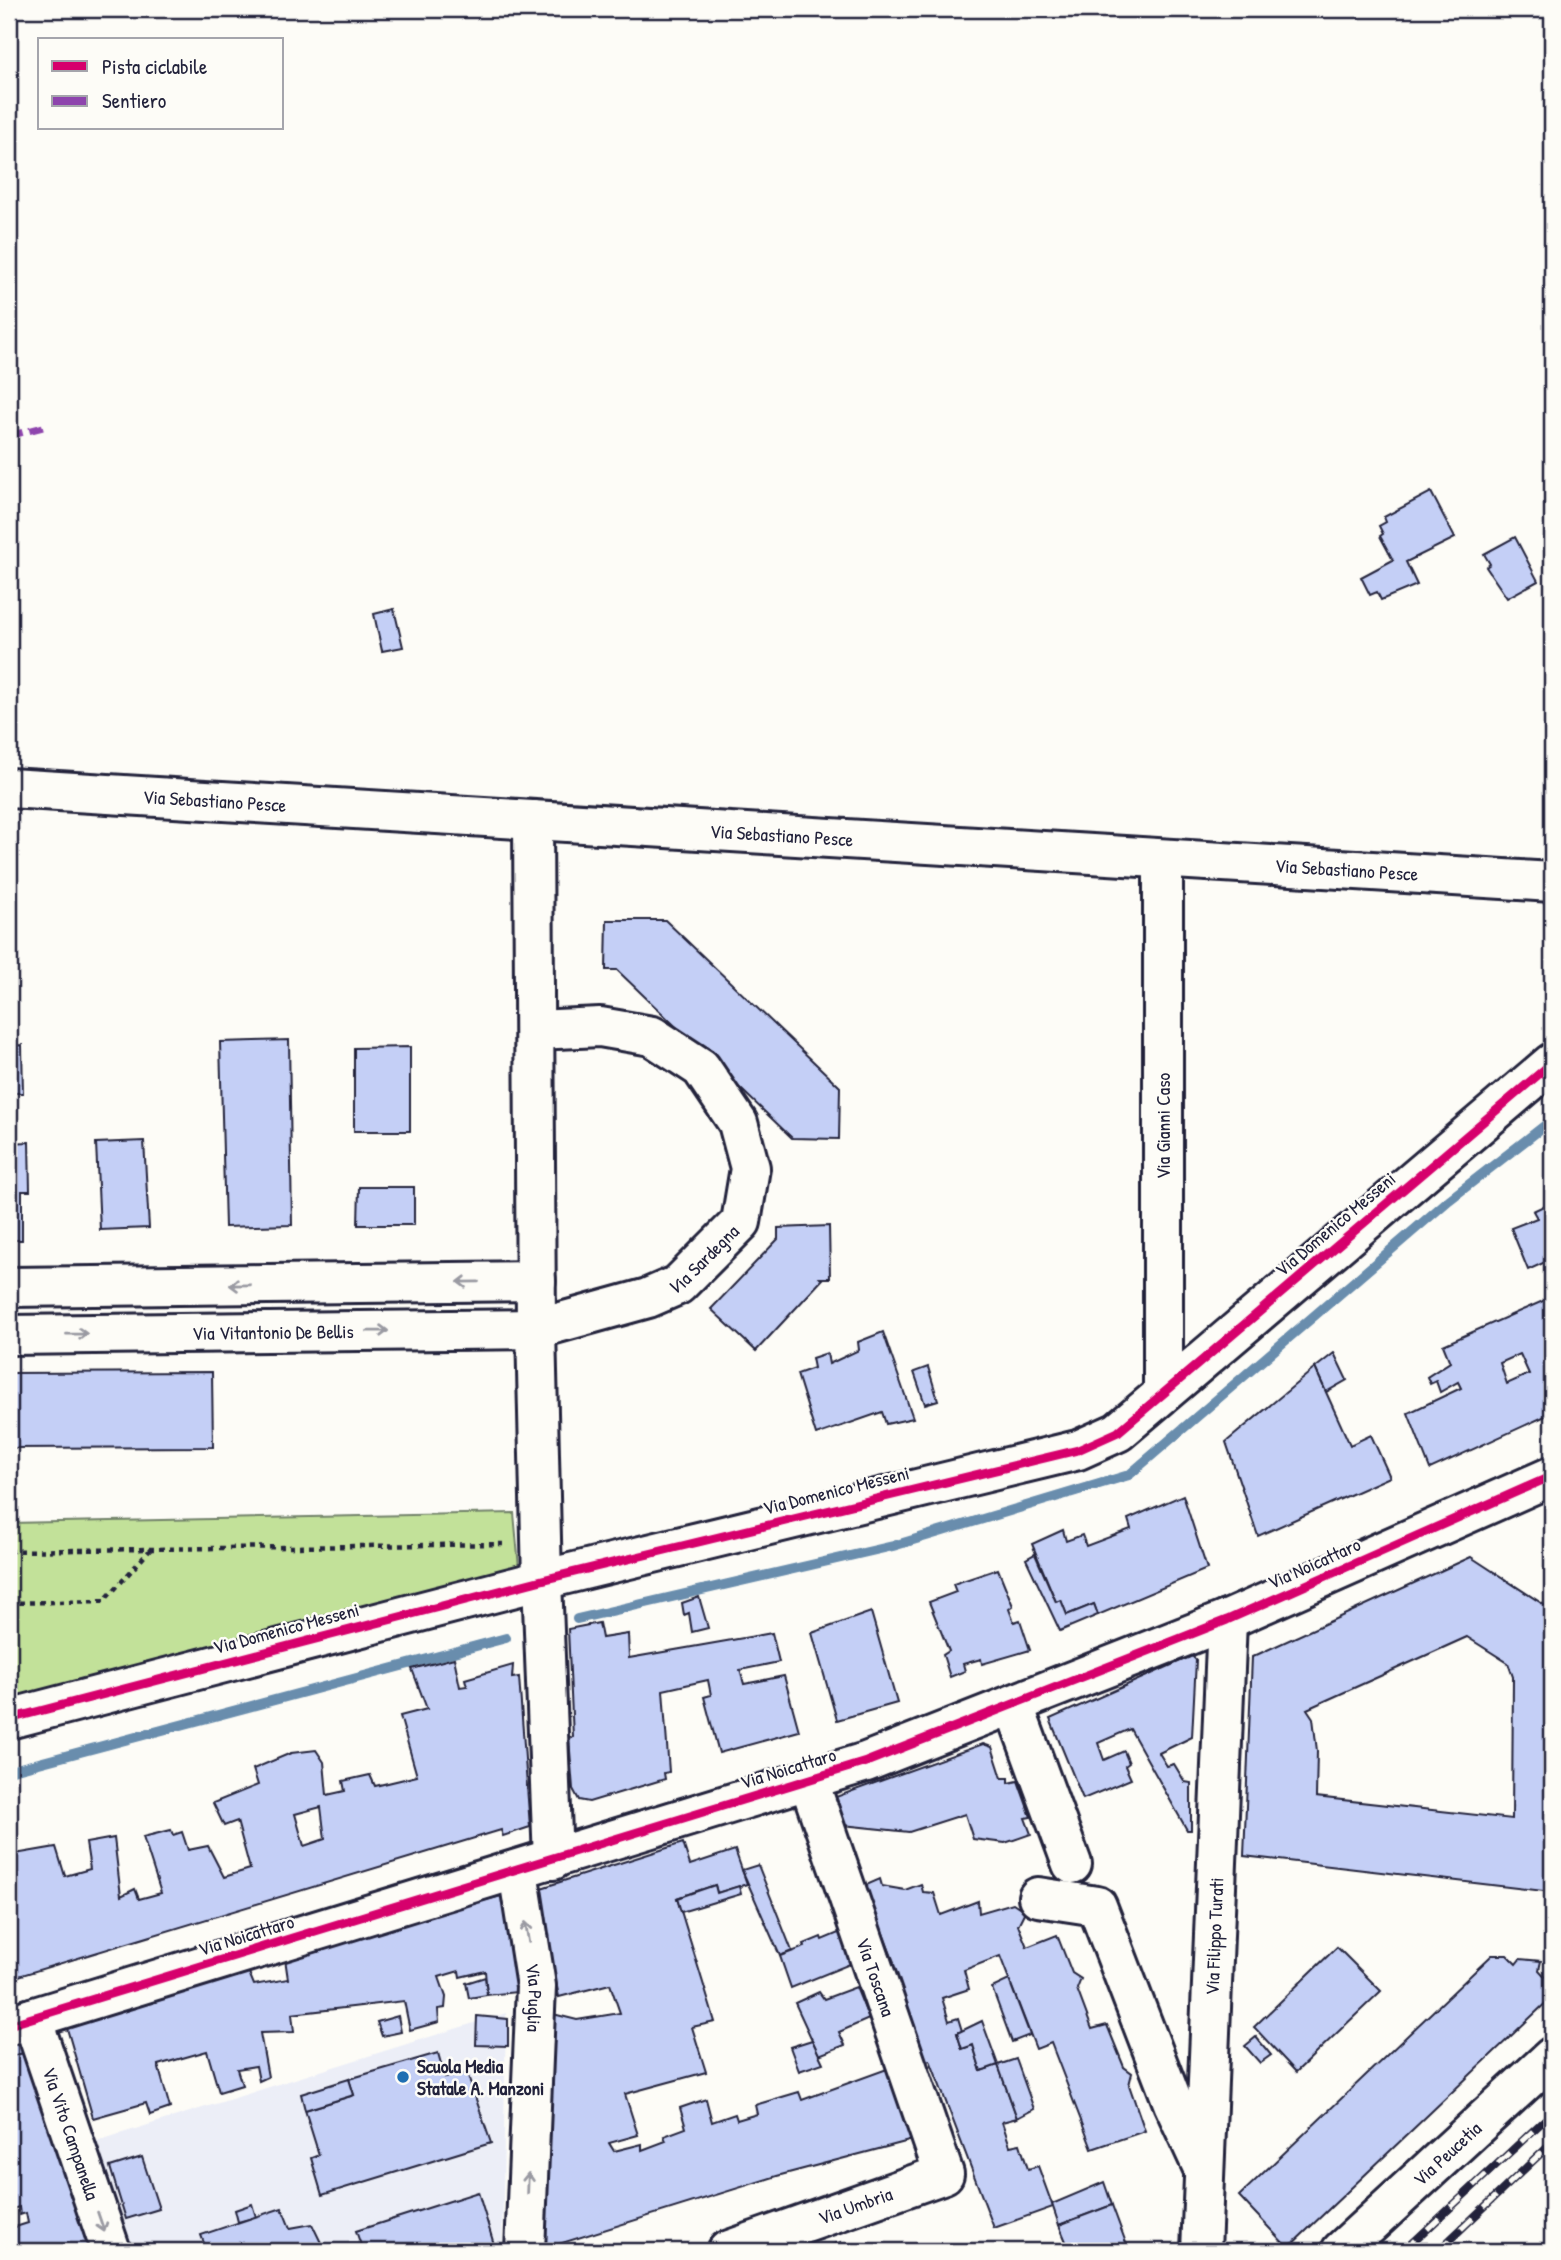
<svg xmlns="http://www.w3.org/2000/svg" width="1561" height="2260" font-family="'Patrick Hand',sans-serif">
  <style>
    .built { fill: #eceef7 }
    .green { fill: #c2e199; stroke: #72826a; stroke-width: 2 }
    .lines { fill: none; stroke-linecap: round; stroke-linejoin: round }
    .stream { stroke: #698dad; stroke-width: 10 }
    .building { fill: #c4cff6; stroke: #22223b; stroke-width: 2; fill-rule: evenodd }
    .street-casing { stroke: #22223b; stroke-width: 44 }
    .secondary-casing { stroke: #22223b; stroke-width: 44 }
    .path { stroke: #22223b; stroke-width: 4.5; stroke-dasharray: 5 5; stroke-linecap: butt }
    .street { stroke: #fdfcf7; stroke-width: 38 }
    .secondary { stroke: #fdfcf7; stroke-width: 38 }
    .rail-casing { stroke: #22223b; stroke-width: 8 }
    .rail { stroke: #fdfcf7; stroke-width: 5; stroke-dasharray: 16; stroke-linecap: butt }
    .quiet { stroke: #8e44ad; stroke-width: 7; stroke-dasharray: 14 7; stroke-linecap: butt }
    .cycleway-casing { stroke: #fdfcf7; stroke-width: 13 }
    .cycleway { stroke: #d6006c; stroke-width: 9 }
    .oneway { stroke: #9a9aa2 }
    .poi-dot { fill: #1f6fb2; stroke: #fdfcf7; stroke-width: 2.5 }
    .labels { text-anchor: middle; stroke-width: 5; stroke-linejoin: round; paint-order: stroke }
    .street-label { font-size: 19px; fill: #22223b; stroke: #fdfcf7 }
    .poi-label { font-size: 19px; font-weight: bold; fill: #22223b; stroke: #fdfcf7; text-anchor: start }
  </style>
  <rect width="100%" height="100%" fill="#fdfcf7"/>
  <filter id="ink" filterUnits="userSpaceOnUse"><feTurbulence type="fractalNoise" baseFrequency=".0143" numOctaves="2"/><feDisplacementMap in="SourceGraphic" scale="14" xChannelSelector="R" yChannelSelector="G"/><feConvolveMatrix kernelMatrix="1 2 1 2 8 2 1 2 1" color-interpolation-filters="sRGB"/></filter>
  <g filter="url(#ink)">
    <!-- built -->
    <path class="built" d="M506,2013L502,2251H134L97,2141Z"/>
    <!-- green -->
    <path class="green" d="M514,1513L519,1568L9,1703V1523Z"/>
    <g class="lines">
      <!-- stream -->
      <g class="stream">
        <path d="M577,1619L893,1546L1129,1475L1449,1200L1552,1120"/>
        <path d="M9,1771L506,1638"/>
      </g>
    </g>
    <!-- building -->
    <g class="building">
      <path d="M1431,492L1455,538L1406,562L1417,585L1381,600L1377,592L1370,595L1361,577L1393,560L1380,536L1383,534L1379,526L1386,522L1384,517Z"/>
      <path d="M1515,537L1538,581L1507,598L1486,567L1490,564L1484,554Z"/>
      <path d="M394,609L403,647L382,651L374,614Z"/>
      <path d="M607,920H665L840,1087L839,1139L792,1138L617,970H606Z"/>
      <path d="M289,1040L292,1225L225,1227L220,1042Z"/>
      <path d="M22,1045L23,1093H9V1046Z"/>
      <path d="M410,1047V1131H354V1048Z"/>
      <path d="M144,1141L149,1228L100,1230L96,1143Z"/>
      <path d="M29,1142L30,1191H22V1240H9V1143Z"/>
      <path d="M359,1187H414V1225H358Z"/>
      <path d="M1552,1202V1259L1528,1270L1511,1228L1537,1218L1533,1211Z"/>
      <path d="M829,1226L830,1278H820L822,1280L756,1351L711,1309L778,1239V1228Z"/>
      <path d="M1552,1297V1413L1430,1469L1408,1413L1461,1388L1458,1382L1440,1392L1436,1381L1430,1384L1427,1377L1450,1362L1443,1345ZM1520,1354L1529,1374L1507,1384L1500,1363Z"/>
      <path d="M883,1332L913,1418L886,1424L882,1412L816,1435L797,1374L814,1368L812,1358L827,1353L829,1364L859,1350L858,1342Z"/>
      <path d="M1334,1353L1347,1380L1326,1392L1315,1368Z"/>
      <path d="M928,1367L938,1400L925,1404L914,1372Z"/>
      <path d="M1315,1368L1350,1445L1371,1435L1390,1477L1258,1536L1226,1442Z"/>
      <path d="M212,1372L213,1447L9,1448V1373Z"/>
      <path d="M1183,1495L1207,1569L1098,1615L1094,1604L1067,1615L1061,1600L1056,1602L1032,1544L1063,1530L1066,1541L1082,1535L1086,1546L1131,1529L1128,1519Z"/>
      <path d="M1035,1554L1056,1602L1061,1600L1067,1615L1094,1604L1098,1615L1060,1631L1026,1559Z"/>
      <path d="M1471,1557L1552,1610V1892L1244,1856L1252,1657ZM1467,1637L1508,1663L1513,1677L1512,1819L1316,1797L1317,1751L1313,1718L1307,1709Z"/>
      <path d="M998,1569L1013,1606L1009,1609L1014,1622L1020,1620L1030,1650L982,1664L981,1659L963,1664L965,1671L950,1677L943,1655L949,1651L929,1602L956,1592L953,1584Z"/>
      <path d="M699,1597L708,1628L692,1632L689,1613L684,1615L682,1603Z"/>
      <path d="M871,1612L897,1703L837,1720L812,1633Z"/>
      <path d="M599,1623L602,1638L628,1634L629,1658L772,1633L779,1662L740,1670L744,1684L784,1676L799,1731L719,1753L704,1697L711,1695L708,1680L663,1690L669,1772L664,1773L665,1779L589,1802L579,1800L573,1789L569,1738L573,1737L568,1629Z"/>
      <path d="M1192,1656L1196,1660L1192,1737L1159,1753L1167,1766L1174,1764L1185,1782L1191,1783V1830H1187L1130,1729L1098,1743L1104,1760L1124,1751L1129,1763L1125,1766L1131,1779L1083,1799L1050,1719Z"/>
      <path d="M454,1658L460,1687L467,1686L465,1679L513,1665L512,1678L519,1677L530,1827L503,1836L501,1830L9,1979V1855L56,1847L65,1876L90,1869L86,1843L114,1838L121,1896L135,1889L139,1899L161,1893L143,1837L171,1830L173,1835L182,1832L188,1850L208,1846L224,1877L250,1869L237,1821L224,1826L213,1803L258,1785L253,1769L291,1753L316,1750L324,1762L327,1795L345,1791L343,1781L370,1775L375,1786L417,1776L400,1716L427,1709L412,1669ZM321,1807L325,1839L304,1846L295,1814Z"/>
      <path d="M983,1744L992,1747L1002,1778H1009V1783L1018,1781L1031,1817L1025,1818L1031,1834L1005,1843L973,1839L965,1814L909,1832L843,1825L833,1798Z"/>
      <path d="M683,1843L690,1865L735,1850L747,1884L717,1893L715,1885L677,1898L715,2022L692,2027L706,2072L625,2094L638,2135L609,2143L614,2151L642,2144V2150L666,2141L664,2136L686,2128L680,2108L706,2099L712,2122L735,2114L737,2120L757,2114L755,2105L799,2092L802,2100L898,2065L924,2137L777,2176L543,2249L549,2013L577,2020L620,2013L610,1984L559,1997L538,1889Z"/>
      <path d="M758,1865L792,1951L780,1956L742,1870Z"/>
      <path d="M880,1879L882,1886L905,1890L921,1884L923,1892L934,1893L941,1915L978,1901L979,1913L1013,1903L1025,1911L1018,1925L1027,1947L1057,1935L1072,1973L1081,1979L1077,1989L1092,2029L1107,2025L1124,2067L1132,2073L1129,2085L1145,2131L1092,2149L1051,2043L1036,2049L1000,1956L964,1970L969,1989L942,1998L949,2021L958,2018L962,2031L957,2033L962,2049L973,2045L981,2071L998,2065L1017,2118L1002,2122L1010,2146L1020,2144L1028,2169L1038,2166L1053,2207L994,2228L930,2060L915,2064L882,1967L894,1962L864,1886Z"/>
      <path d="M715,1885L717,1893L739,1886L741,1894L681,1912L677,1898Z"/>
      <path d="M513,1893L530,1997L516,1999V1992L487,1995L485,1971L460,1977L459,1971L439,1977L446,1997L445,2008L438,2009L439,2022L410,2030L404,2001L292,2014L294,2032L260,2033L268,2077L259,2081L256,2066L237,2069L242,2085L219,2092L207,2051L158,2065L170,2108L150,2115L146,2103L93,2118L66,2025L247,1968L254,1985L288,1979L284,1952Z"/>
      <path d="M848,1929L860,1960L791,1988L780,1956L805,1947L804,1944L821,1937L822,1940Z"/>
      <path d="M1337,1947L1381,1991L1296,2072L1254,2027Z"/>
      <path d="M1492,1955H1507L1516,1964L1520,1959L1541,1961L1539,1970L1552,1984V1997L1288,2248L1239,2196Z"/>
      <path d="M485,1977L487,1995L469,1998L466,1983Z"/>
      <path d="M1009,1980L1030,2035L1012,2042L992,1988Z"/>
      <path d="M856,1987L869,2019L839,2032L845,2045L819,2055L795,2003L819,1992L824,1999Z"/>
      <path d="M398,2016L401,2032L382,2036L377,2022Z"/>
      <path d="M477,2016L508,2019V2046L476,2045Z"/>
      <path d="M982,2021L998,2065L981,2071L973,2045L962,2049L957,2033Z"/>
      <path d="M24,2029L27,2052L9,2057V2033Z"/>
      <path d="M1256,2037L1271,2055L1260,2063L1245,2046Z"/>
      <path d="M812,2040L823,2063L799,2071L790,2047Z"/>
      <path d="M27,2052L89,2251H9V2229L28,2223L26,2213L20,2215L19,2207L9,2210V2057Z"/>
      <path d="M438,2053L445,2078L467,2073L491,2143L322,2195L311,2158L319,2155L305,2110L354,2095L349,2079Z"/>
      <path d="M1016,2059L1034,2109L1017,2118L998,2065Z"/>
      <path d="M349,2079L354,2095L305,2110L301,2094Z"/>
      <path d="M142,2157L159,2209L126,2219L110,2167Z"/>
      <path d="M1104,2182L1112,2205L1059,2225L1052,2204Z"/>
      <path d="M478,2192L496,2251H363L356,2231Z"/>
      <path d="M252,2204L256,2217L238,2222L235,2210Z"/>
      <path d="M1112,2205L1129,2251H1070L1059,2225Z"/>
      <path d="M282,2208L290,2228L312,2224L325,2251H207L201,2235Z"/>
      <path d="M841,2242L844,2251H812Z"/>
    </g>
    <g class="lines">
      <defs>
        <g id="street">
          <path id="s1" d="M9,788L1552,882"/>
          <path d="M533,820L536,1329L542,1580L553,1860"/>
          <path d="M9,1287L536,1281"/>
          <path id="s2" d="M9,1335L536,1329L648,1298L678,1285L741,1222L750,1168L738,1123L701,1068L652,1036L600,1027L535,1030"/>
          <path d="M1163,1393V859"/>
          <path d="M1014,1706L1072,1864"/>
          <path d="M9,1719L542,1580L1078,1450L1118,1432L1552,1063"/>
          <path id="s3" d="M518,1871L536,1986L525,2251"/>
          <path d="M1038,1897L1097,1906L1173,2103L1202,2166"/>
          <path id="s4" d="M32,2018L111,2251"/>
          <path id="s5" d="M727,2251L944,2174L808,1779"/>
          <path id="s6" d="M1201,2251L1227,1620"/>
          <path id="s7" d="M1341,2251L1552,2057"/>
        </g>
        <path id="secondary" d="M9,2025L866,1762L1227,1620L1552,1476"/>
      </defs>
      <!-- street casing -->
      <use href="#street" class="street-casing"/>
      <!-- secondary casing -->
      <use href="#secondary" class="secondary-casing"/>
      <!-- path -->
      <g class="path">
        <path d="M9,1551L503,1544"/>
        <path d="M9,1603L104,1601L151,1549"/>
      </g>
      <!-- street -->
      <use href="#street" class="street"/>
      <!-- secondary -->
      <use href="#secondary" class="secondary"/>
      <defs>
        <g id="rail">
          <path d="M1404,2251L1552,2113"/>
          <path d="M1438,2251L1552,2143"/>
        </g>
      </defs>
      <!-- rail casing -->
      <use href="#rail" class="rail-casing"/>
      <!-- rail -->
      <use href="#rail" class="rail"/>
      <!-- quiet -->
      <path class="quiet" d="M9,436L47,426"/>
      <defs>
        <g id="cycleway">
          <path d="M9,1719L542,1580L1078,1450L1118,1432L1552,1063"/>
          <path d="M9,2025L866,1762L1227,1620L1552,1476"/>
        </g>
      </defs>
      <!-- cycleway casing -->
      <use href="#cycleway" class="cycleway-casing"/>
      <!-- cycleway -->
      <use href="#cycleway" class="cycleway"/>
    </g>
    <!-- one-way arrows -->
    <defs><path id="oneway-shaft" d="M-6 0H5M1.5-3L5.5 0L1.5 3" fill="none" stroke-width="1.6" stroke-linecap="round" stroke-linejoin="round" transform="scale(1.75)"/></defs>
    <g class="oneway">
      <use href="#oneway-shaft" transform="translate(468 1282) rotate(179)"/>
      <use href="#oneway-shaft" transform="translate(240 1285) rotate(179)"/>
      <use href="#oneway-shaft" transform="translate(378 1331) rotate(-1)"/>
      <use href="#oneway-shaft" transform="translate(77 1334) rotate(-1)"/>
      <use href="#oneway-shaft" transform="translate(527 1932) rotate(-99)"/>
      <use href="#oneway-shaft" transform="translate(528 2183) rotate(-88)"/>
      <use href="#oneway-shaft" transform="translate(101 2222) rotate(71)"/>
    </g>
  </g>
  <!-- markers -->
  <circle class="poi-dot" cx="403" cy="2077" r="7"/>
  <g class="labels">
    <!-- street labels -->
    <g class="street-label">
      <text dy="7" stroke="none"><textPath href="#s1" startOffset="206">Via Sebastiano Pesce</textPath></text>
      <text dy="7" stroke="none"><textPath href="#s1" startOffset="774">Via Sebastiano Pesce</textPath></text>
      <text dy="7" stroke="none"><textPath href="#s1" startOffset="1340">Via Sebastiano Pesce</textPath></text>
      <text transform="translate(1163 1126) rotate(-90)" y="7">Via Gianni Caso</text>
      <text transform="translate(1335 1224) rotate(-40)" y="7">Via Domenico Messeni</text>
      <text dy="7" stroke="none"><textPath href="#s2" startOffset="712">Via Sardegna</textPath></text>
      <text dy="7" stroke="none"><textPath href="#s2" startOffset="264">Via Vitantonio De Bellis</textPath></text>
      <text transform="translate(836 1490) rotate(-14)" y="7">Via Domenico Messeni</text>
      <text transform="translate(1314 1563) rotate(-24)" y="7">Via Noicattaro</text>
      <text transform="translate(286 1628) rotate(-15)" y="7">Via Domenico Messeni</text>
      <text transform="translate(788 1768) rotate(-17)" y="7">Via Noicattaro</text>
      <text transform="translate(246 1935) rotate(-17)" y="7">Via Noicattaro</text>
      <text dy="7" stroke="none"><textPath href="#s6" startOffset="315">Via Filippo Turati</textPath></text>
      <text transform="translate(876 1977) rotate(71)" y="7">Via Toscana</text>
      <text dy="7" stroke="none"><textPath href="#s3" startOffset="128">Via Puglia</textPath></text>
      <text dy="7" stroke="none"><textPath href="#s4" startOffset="122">Via Vito Campanella</textPath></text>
      <text dy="7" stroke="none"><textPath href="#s7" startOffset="144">Via Peucetia</textPath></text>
      <text dy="7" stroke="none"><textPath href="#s5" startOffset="136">Via Umbria</textPath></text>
    </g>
    <!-- poi labels -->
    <g class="poi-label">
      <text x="417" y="2073">Scuola Media<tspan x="417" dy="22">Statale A. Manzoni</tspan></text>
    </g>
  </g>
  <!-- margin -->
  <rect width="1561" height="2260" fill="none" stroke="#fdfcf7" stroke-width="35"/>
  <rect x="18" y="18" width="1526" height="2225" fill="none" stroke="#22223b" stroke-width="2.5" filter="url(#ink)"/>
  <!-- legend -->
  <rect x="38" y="38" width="245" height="91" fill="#fdfcf7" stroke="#a5a5ac" stroke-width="2"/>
  <rect x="52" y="61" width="35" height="10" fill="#d6006c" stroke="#a5a5ac" stroke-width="2"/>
  <text x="102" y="74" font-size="21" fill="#22223b">Pista ciclabile</text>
  <rect x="52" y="96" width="35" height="10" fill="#8e44ad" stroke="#a5a5ac" stroke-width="2"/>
  <text x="102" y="108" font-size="21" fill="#22223b">Sentiero</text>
</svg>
